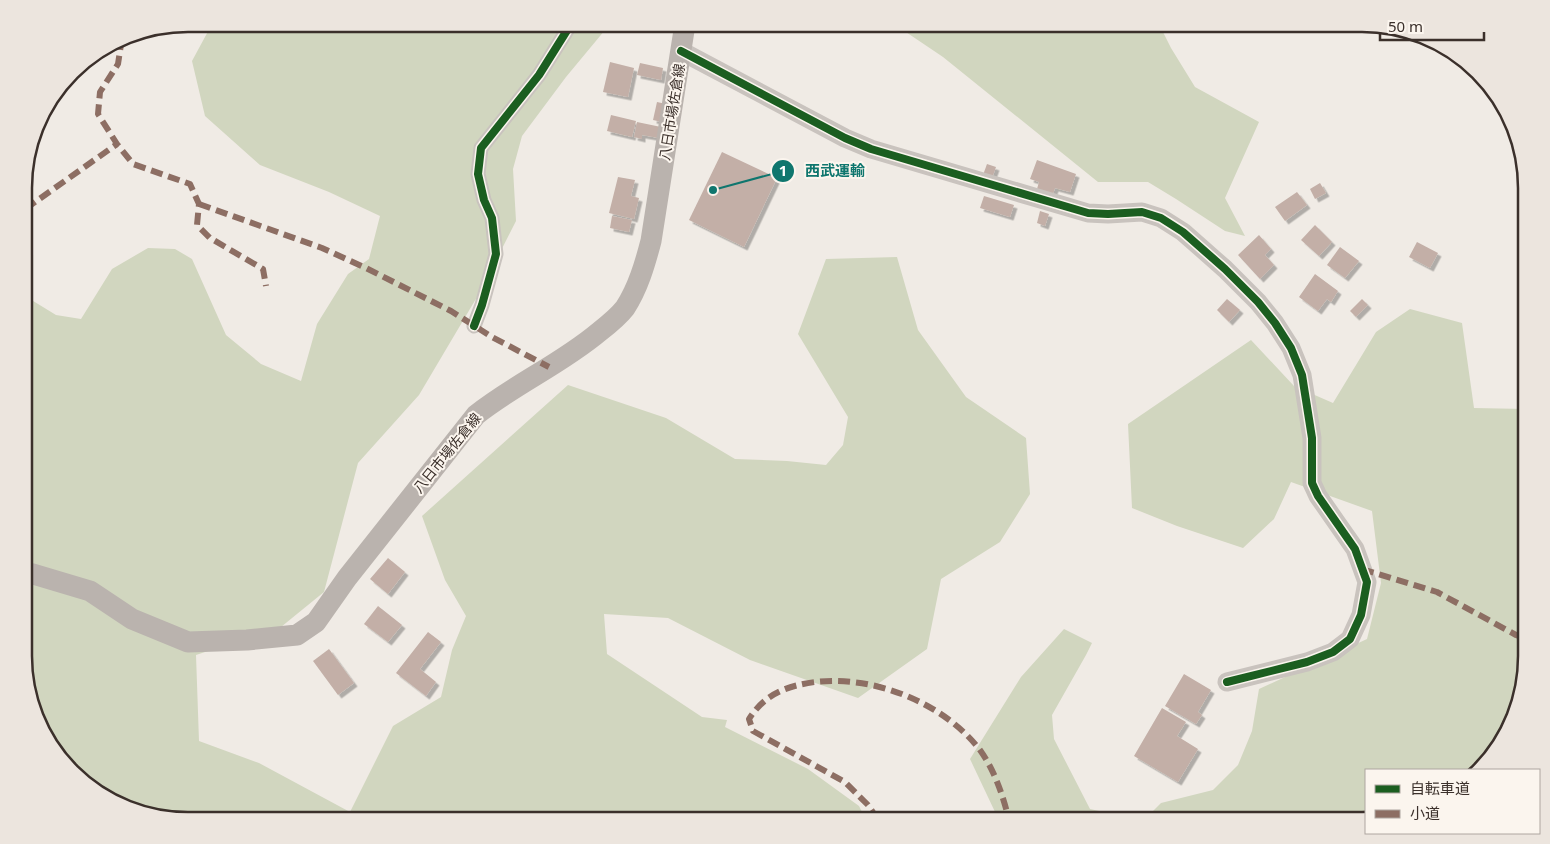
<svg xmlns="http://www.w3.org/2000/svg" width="1550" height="844" font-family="'Noto Sans','Noto Sans JP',sans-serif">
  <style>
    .green { fill: #d1d6bf }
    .building { fill: #c3afa7; filter: url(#shadow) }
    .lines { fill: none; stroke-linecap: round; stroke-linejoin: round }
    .minor { stroke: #c9c3be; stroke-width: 15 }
    .tertiary { stroke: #c9c3be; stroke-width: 19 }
    .secondary { stroke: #bab3ae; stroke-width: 21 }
    .quiet { stroke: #8d6e63; stroke-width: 6; stroke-dasharray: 12 6; stroke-linecap: butt }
    .cycleway-casing { stroke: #fbf5ee; stroke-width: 11 }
    .cycleway { stroke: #1b5e20; stroke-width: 8 }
    .labels { text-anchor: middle; stroke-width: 4; stroke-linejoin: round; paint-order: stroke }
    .street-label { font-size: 14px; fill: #3b302b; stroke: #fbf5ee }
    .rim { fill: none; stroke: #3b302b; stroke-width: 2.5 }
    .leader { fill: none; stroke: #0f766e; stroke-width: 2 }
    .callout-dot { fill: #0f766e; stroke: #fbf5ee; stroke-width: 2 }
    .mark-label { font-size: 15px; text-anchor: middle; font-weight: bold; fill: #fff }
    .callout-label { font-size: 15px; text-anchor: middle; font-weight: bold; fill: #0f766e; stroke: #fbf5ee; stroke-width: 4; stroke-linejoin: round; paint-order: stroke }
  </style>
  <defs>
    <filter id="shadow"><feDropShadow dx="3.5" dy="3.5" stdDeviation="0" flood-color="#0004"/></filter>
  </defs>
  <rect width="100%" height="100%" fill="#f0ebe5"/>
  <!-- green -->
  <g class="green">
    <path d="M212,24H610L566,77L522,136L513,169L516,221L480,292L419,395L358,463L324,592L281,627L196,655L199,741L259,763L350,812L393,726L441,697L452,650L466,616L445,580L422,516L568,385L666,418L735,459L787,461L826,465L843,445L848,417L798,334L826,259L897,257L918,330L966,397L1026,438L1030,494L1000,542L941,579L927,649L858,698L750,660L668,618L604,614L607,654L702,717L727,720L725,727L808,769L859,806L866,820H188L106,798L51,747L25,677V296L56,315L81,319L112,269L148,248L175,249L192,259L226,335L261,364L301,381L317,324L348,274L369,259L380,216L329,192L260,165L205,116L192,61Z"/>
    <path d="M894,24H1159L1171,48L1195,87L1259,122L1225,198L1245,236L1225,231L1176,199L1148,182H1098L943,57Z"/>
    <path d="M1410,309L1462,323L1474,408L1526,409V666L1504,738L1472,770H1366V820H1144L1161,803L1213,790L1238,765L1252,731L1259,689L1367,639L1381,583L1372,511L1291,482L1274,519L1243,548L1177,526L1132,508L1128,424L1251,340L1294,386L1333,403L1376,332Z"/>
    <path d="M1064,629L1092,643L1086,655L1052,715L1054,739L1090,809L1141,820H995L996,814L970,759L1021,677Z"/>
  </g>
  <!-- building -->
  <g class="building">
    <path d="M610,62L634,68L628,97L603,92Z"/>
    <path d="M640,63L663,68L661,80L637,75Z"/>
    <path d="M657,102L666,104L662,122L653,120Z"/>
    <path d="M611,115L636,121L632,137L607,131Z"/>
    <path d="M637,122L661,127L659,138L642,135V139L634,137Z"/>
    <path d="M722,152L777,178L744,247L689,220Z"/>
    <path d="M1037,160L1076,174L1070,192L1055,188L1053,194L1037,189L1039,182L1030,179Z"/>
    <path d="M987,164L996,167L992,178L983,175Z"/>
    <path d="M618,177L635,180L631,196L639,198L634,219L609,213Z"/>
    <path d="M1320,183L1326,193L1315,199L1310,189Z"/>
    <path d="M1297,192L1307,205L1285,221L1275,207Z"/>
    <path d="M984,196L1014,205L1010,217L980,208Z"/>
    <path d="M1040,211L1049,214L1045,226L1037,223Z"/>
    <path d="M612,216L632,220L629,232L610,228Z"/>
    <path d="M1315,225L1332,242L1319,256L1301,240Z"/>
    <path d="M1259,235L1271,249L1265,255L1274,265L1260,279L1238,255Z"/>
    <path d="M1417,242L1438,253L1430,268L1409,257Z"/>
    <path d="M1340,247L1359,261L1345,278L1327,265Z"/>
    <path d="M1315,274L1338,291L1331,302L1327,299L1318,311L1299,297Z"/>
    <path d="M1227,299L1240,310L1229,322L1217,310Z"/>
    <path d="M1362,299L1368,305L1356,317L1350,311Z"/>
    <path d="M388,558L405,572L388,594L370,579Z"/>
    <path d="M378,606L402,625L388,642L364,624Z"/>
    <path d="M428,632L441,642L420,669L436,682L426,696L396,673Z"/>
    <path d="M329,649L354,683L338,695L313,661Z"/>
    <path d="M1184,674L1211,690L1198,712L1202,715L1196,724L1165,706Z"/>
    <path d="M1162,708L1186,722L1177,736L1198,749L1178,782L1134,756Z"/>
  </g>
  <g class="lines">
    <!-- minor -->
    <path class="minor" d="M474,326L482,305L496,254L492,218L484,200L478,174L481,148L539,75L571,24"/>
    <!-- tertiary -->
    <path class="tertiary" d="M681,51L845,138L871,149L1088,213L1108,214L1142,212L1161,218L1183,232L1225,269L1258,302L1275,323L1291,348L1302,375L1312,438V483L1318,496L1355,549L1367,582L1361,615L1350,639L1333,652L1307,662L1227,682"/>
    <!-- secondary -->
    <path class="secondary" d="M25,573L33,574L90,591L132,619L188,642L247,640L297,635L316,622L347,578L476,415C515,384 561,364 599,332C608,325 618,317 625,308C638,288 645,264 651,241L685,24"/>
    <!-- quiet -->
    <g class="quiet">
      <path d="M122,38L118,64L100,92L98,114L117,144L133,164L190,184L199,204L197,225L210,238L263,269L266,286"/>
      <path d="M199,204L322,248L366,268L451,311L492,337L549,367"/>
      <path d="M25,206L28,207L117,144"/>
      <path d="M1362,569L1437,592L1516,635L1526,639"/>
      <path d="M878,820L868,805L845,782L753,731L749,719C765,694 786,686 815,682C874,675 944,703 980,750C995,771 1003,796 1009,820"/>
    </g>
    <defs>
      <g id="cycleway">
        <path d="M681,51L845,138L871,149L1088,213L1108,214L1142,212L1161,218L1183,232L1225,269L1258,302L1275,323L1291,348L1302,375L1312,438V483L1318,496L1355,549L1367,582L1361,615L1350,639L1333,652L1307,662L1227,682"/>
        <path d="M474,326L482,305L496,254L492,218L484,200L478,174L481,148L539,75L571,24"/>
      </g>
    </defs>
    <!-- cycleway casing -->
    <use href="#cycleway" class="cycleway-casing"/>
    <!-- cycleway -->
    <use href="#cycleway" class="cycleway"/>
  </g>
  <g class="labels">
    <!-- street labels -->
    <g class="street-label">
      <text transform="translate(672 112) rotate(-81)" y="5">八日市場佐倉線</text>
      <text transform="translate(447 453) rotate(-51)" y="5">八日市場佐倉線</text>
    </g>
  </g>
  <!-- crop -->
  <path d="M0 0H1550V844H0ZM188 32H1362A156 156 0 0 1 1518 188V656A156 156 0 0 1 1362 812H188A156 156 0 0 1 32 656V188A156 156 0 0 1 188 32Z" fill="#ece5de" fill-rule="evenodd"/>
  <path class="rim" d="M188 32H1362A156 156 0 0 1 1518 188V656A156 156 0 0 1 1362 812H188A156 156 0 0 1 32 656V188A156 156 0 0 1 188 32Z"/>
  <!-- callouts -->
  <path class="leader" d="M713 190L783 171"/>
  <g class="callout-dot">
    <circle cx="713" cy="190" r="5"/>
    <circle cx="783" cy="171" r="12"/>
  </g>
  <g class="mark-label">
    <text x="783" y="176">1</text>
  </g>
  <g class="callout-label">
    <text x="835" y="176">西武運輸</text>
  </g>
  <!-- legend -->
  <rect x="1365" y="769" width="175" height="65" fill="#fbf5ee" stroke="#aea6a0"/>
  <rect x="1375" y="785" width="25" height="8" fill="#1b5e20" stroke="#aea6a0"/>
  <text x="1410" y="794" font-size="15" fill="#3b302b">自転車道</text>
  <rect x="1375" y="810" width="25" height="8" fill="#8d6e63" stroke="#aea6a0"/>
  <text x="1410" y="819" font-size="15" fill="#3b302b">小道</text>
  <!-- scale -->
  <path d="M1380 32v8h104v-8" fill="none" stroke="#3b302b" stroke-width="2.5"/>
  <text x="1388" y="32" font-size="15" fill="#3b302b" stroke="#fbf5ee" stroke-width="4" paint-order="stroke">50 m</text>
</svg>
